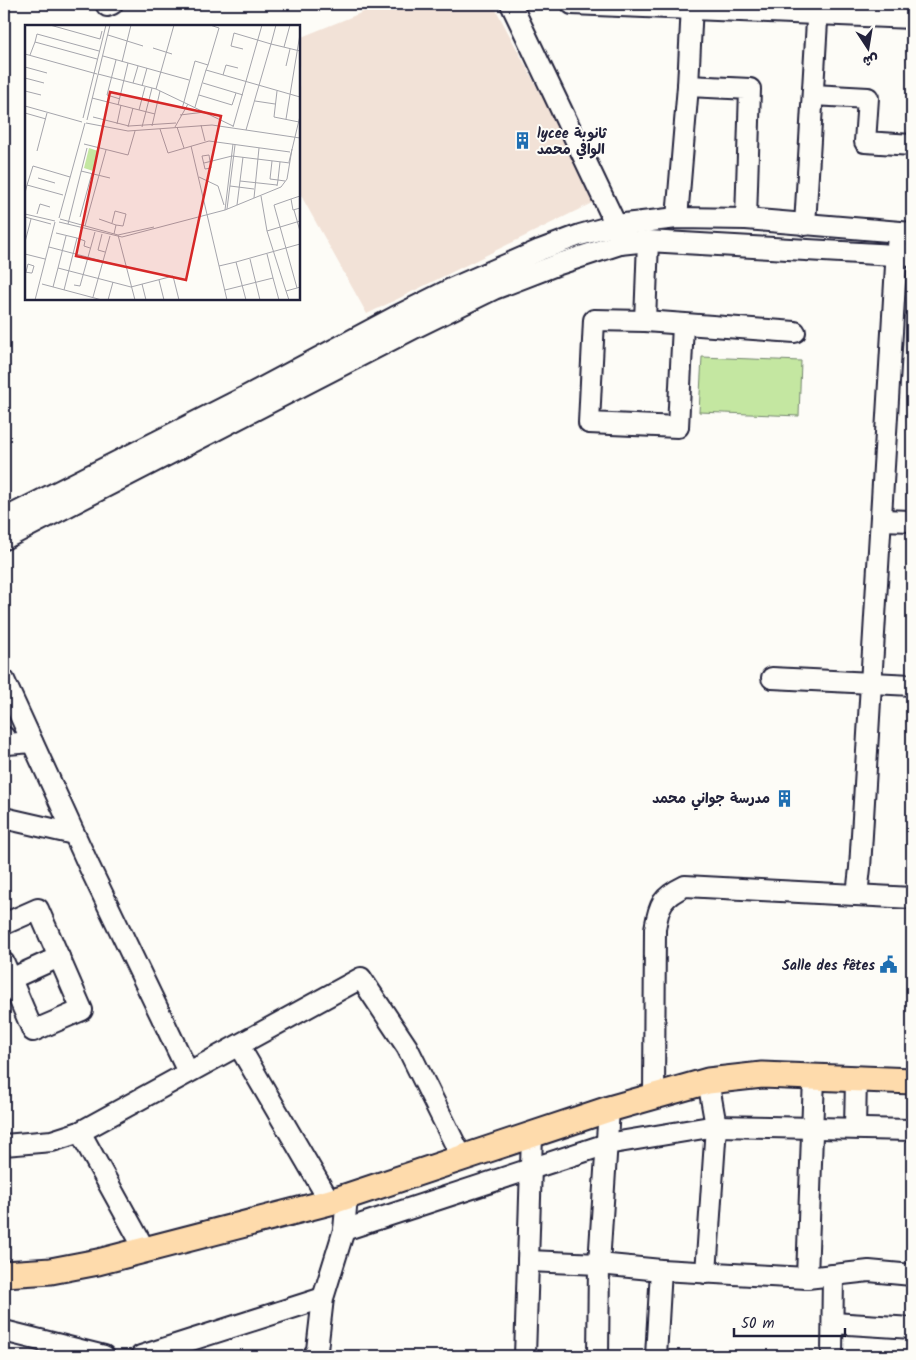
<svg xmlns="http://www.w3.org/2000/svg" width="916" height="1360" font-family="Kalam,'Playpen Sans Arabic',sans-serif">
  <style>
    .built { fill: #f2e2d7 }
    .green { fill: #c4e7a1; stroke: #73846e }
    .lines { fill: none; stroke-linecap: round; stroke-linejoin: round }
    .minor-casing { stroke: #22223b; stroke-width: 24 }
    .major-casing { stroke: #22223b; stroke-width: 29 }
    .minor { stroke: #fdfcf7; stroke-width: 20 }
    .major { stroke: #fedbac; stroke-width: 25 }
    .labels { text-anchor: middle; stroke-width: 4; stroke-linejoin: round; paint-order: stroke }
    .poi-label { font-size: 14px; font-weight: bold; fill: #22223b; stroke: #fdfcf7; text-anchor: end }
    .inset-road { fill: none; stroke: #a5a5ac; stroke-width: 1 }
    .view { fill: #d62828; fill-opacity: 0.15; stroke: #d62828; stroke-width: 2.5 }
    .inset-edge { fill: none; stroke: #22223b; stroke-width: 2.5 }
  </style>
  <rect width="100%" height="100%" fill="#fdfcf7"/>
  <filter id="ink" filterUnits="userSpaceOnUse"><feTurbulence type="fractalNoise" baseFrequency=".02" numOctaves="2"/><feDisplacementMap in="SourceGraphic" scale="10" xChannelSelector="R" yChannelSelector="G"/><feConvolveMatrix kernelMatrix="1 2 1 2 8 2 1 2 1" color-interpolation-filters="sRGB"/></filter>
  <g filter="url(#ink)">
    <!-- built -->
    <path class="built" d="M383,4H493L573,155L594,202L367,314L299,192V38Z"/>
    <!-- green -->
    <path class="green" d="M702,357L801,361L799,416L699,412Z"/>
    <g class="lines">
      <defs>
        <g id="minor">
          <path d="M106,4L107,6L112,4"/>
          <path d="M511,4L616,225L620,244L648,241L912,256"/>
          <path d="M572,4L912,18"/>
          <path d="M688,86L750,89L746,219"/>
          <path d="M813,95L868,98L865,142L912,145"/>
          <path d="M677,218L688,86L692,4"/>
          <path d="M805,225L818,4"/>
          <path d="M648,241L645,321L795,332"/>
          <path d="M645,321L594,320L589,423L678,427L683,325"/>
          <path d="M4,519L245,397L395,317L453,288L540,250L580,235L616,225L677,218L746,219L912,233"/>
          <path d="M881,520L912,521"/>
          <path d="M4,539L414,328L494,289L559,264L620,244"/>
          <path d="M772,678L912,685"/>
          <path d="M4,680L89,866L188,1072"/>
          <path d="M4,737L7,744L32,742"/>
          <path d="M4,818L74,834"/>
          <path d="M857,895L860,868L898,232"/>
          <path d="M4,924L38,909L82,1010L33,1031L4,963"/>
          <path d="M4,982L59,957"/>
          <path d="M239,1046L330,1202"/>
          <path d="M654,1096L655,929C659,904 662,897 685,886L912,898"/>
          <path d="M855,1128L856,1078"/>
          <path d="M80,1132L145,1250"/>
          <path d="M4,1145L52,1141L80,1132L361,978L407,1047L462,1158"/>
          <path d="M344,1230L607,1144L716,1126L912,1130"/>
          <path d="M528,1261L599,1264L661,1270L807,1278L869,1271L912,1275"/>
          <path d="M706,1273L716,1126L708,1081"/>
          <path d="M807,1278L814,1077"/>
          <path d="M833,1323L912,1328"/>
          <path d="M4,1331L104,1356"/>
          <path d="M141,1356L323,1298"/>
          <path d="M313,1356L317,1350L323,1298L344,1230L347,1197"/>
          <path d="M525,1356L532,1135"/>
          <path d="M598,1356L599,1264L609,1109"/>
          <path d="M656,1356L661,1270"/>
          <path d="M832,1356L833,1275"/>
        </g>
        <path id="major" d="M4,1274L51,1271L98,1262L330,1202L609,1109L708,1081L762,1075L912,1081"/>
      </defs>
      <!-- minor casing -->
      <use href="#minor" class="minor-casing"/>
      <!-- major casing -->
      <use href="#major" class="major-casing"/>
      <!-- minor -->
      <use href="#minor" class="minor"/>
      <!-- major -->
      <use href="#major" class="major"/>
    </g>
  </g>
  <!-- icons -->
  <defs>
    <symbol id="building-bare" viewBox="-9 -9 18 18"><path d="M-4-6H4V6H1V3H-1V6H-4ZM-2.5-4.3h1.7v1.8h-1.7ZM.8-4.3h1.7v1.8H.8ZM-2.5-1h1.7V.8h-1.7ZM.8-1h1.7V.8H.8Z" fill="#1f6fb2" stroke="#fdfcf7" stroke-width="2.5" paint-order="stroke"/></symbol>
    <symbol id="civic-bare" viewBox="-9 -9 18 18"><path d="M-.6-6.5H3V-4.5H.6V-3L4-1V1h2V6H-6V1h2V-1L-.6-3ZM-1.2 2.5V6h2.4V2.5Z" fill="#1f6fb2" stroke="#fdfcf7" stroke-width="2.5" paint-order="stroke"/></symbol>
  </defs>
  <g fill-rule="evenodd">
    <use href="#building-bare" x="510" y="128" width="25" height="25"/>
    <use href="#building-bare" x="772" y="786" width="25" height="25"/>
    <use href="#civic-bare" x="876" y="952" width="25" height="25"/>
  </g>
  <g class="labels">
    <!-- poi labels -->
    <g class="poi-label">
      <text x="537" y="138" text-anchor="start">lycee ثانوية<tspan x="537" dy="16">الوافي محمد</tspan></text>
      <text x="770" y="803">مدرسة جواني محمد</text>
      <text x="875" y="970">Salle des fêtes</text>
    </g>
  </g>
  <!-- overview -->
  <g transform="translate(25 25)">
    <rect width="275" height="275" fill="#fdfcf7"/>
    <path d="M64,123L73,126L68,146L59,143Z" fill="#c4e7a1"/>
    <path class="inset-road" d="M25,0L75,14L77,6M83,10L118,21M10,17L12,9L74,26M259,22L265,0M128,23L147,29M218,24L206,21L209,8L246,19L251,0M0,29L72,49M5,30L10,17L72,34M78,31L164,55M91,35L82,70L95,74M97,37L106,0M183,40L194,3L185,0M261,41L265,24M0,42L22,48M73,49L131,64L208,101M198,50L201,40L213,43M0,53L19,58M108,58L113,41M178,58L218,70M117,61L122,43M131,64L149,0M0,66L16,70M252,66L249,92L274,97M174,70L207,80L211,68M67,73L130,89M230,76L250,79M93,80L103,38M0,81L57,97M170,82L181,45L275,72M157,84L170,36L183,40L181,45M114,85L120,62M0,88L21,94M155,90L180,87M68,92L104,101L151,98M58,93L81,0M261,94L275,9M62,95L85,0M61,98L103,106L187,100L275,113M92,99L96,80M176,100L180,116M127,101L135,66M103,102L108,83M117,102L127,63M150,102L163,79M152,102L159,123M208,102L237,0M135,104L143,128L184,116L265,127M221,105L246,19L275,26M59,119L103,130L110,106M166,121L202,275M12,126L22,88M184,130L186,143L180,144L177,131ZM247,136L245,154L253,155L252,161M255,137L253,155L260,156M264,137L275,91M179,138L207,131L265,138M56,146L85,153M174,152L193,161L199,180M13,153L30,158M215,156L252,160M2,160L8,141L45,152M205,161L229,164M0,168L2,160L38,170M236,171L242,206L261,266M275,171L266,174L268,185L275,183M229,173L234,123M266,174L249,180L272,263L275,262M212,180L218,132M202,184L210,120M200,185L208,119M269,185L275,206M0,189L30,196M12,189L15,179L25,182M0,192L26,199M55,192L67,148M34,193L60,98M35,194L93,210L110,275M74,194L91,200L89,209M34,197L97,212L200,185L256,162L262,154L267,124M87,198L90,186L101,189L98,201L91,200M43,199L62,123M60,201L81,125M242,206L275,196M31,208L52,213L39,265M77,209L73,225L80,227M93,210L129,202M52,213L60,216L59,221L65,223M0,217L6,194M24,222L100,242M0,229L20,234M225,234L235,275M211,237L275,219M194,241L211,237L221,275M33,243L41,211M0,247L6,248H7L9,241L3,239L1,247M248,253L254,275M134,255L139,275M17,259L77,275M117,259L121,275M49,260L55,261L70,207M28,262L33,243L106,262L148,251L154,275M200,265L248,253L242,229M68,272L85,211M10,275L30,197M83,275L88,257M264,275L261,266L272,263"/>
    <path class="view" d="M85,67L196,91L161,255L51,231Z"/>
    <rect width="275" height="275" class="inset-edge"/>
  </g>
  <!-- margin -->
  <rect width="916" height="1360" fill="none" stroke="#fdfcf7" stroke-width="20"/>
  <rect x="10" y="10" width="896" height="1340" fill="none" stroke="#22223b" stroke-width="2" filter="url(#ink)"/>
  <!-- north arrow -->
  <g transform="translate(868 48) rotate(168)" stroke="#fdfcf7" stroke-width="4" paint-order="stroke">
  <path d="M0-4L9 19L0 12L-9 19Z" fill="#22223b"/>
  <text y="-8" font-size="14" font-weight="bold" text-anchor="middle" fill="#22223b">ش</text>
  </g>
  <!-- scale -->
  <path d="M734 1328v8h111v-8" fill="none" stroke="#22223b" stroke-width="2.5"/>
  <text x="741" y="1328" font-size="15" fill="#22223b" stroke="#fdfcf7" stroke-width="4" paint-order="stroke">50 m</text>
</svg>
